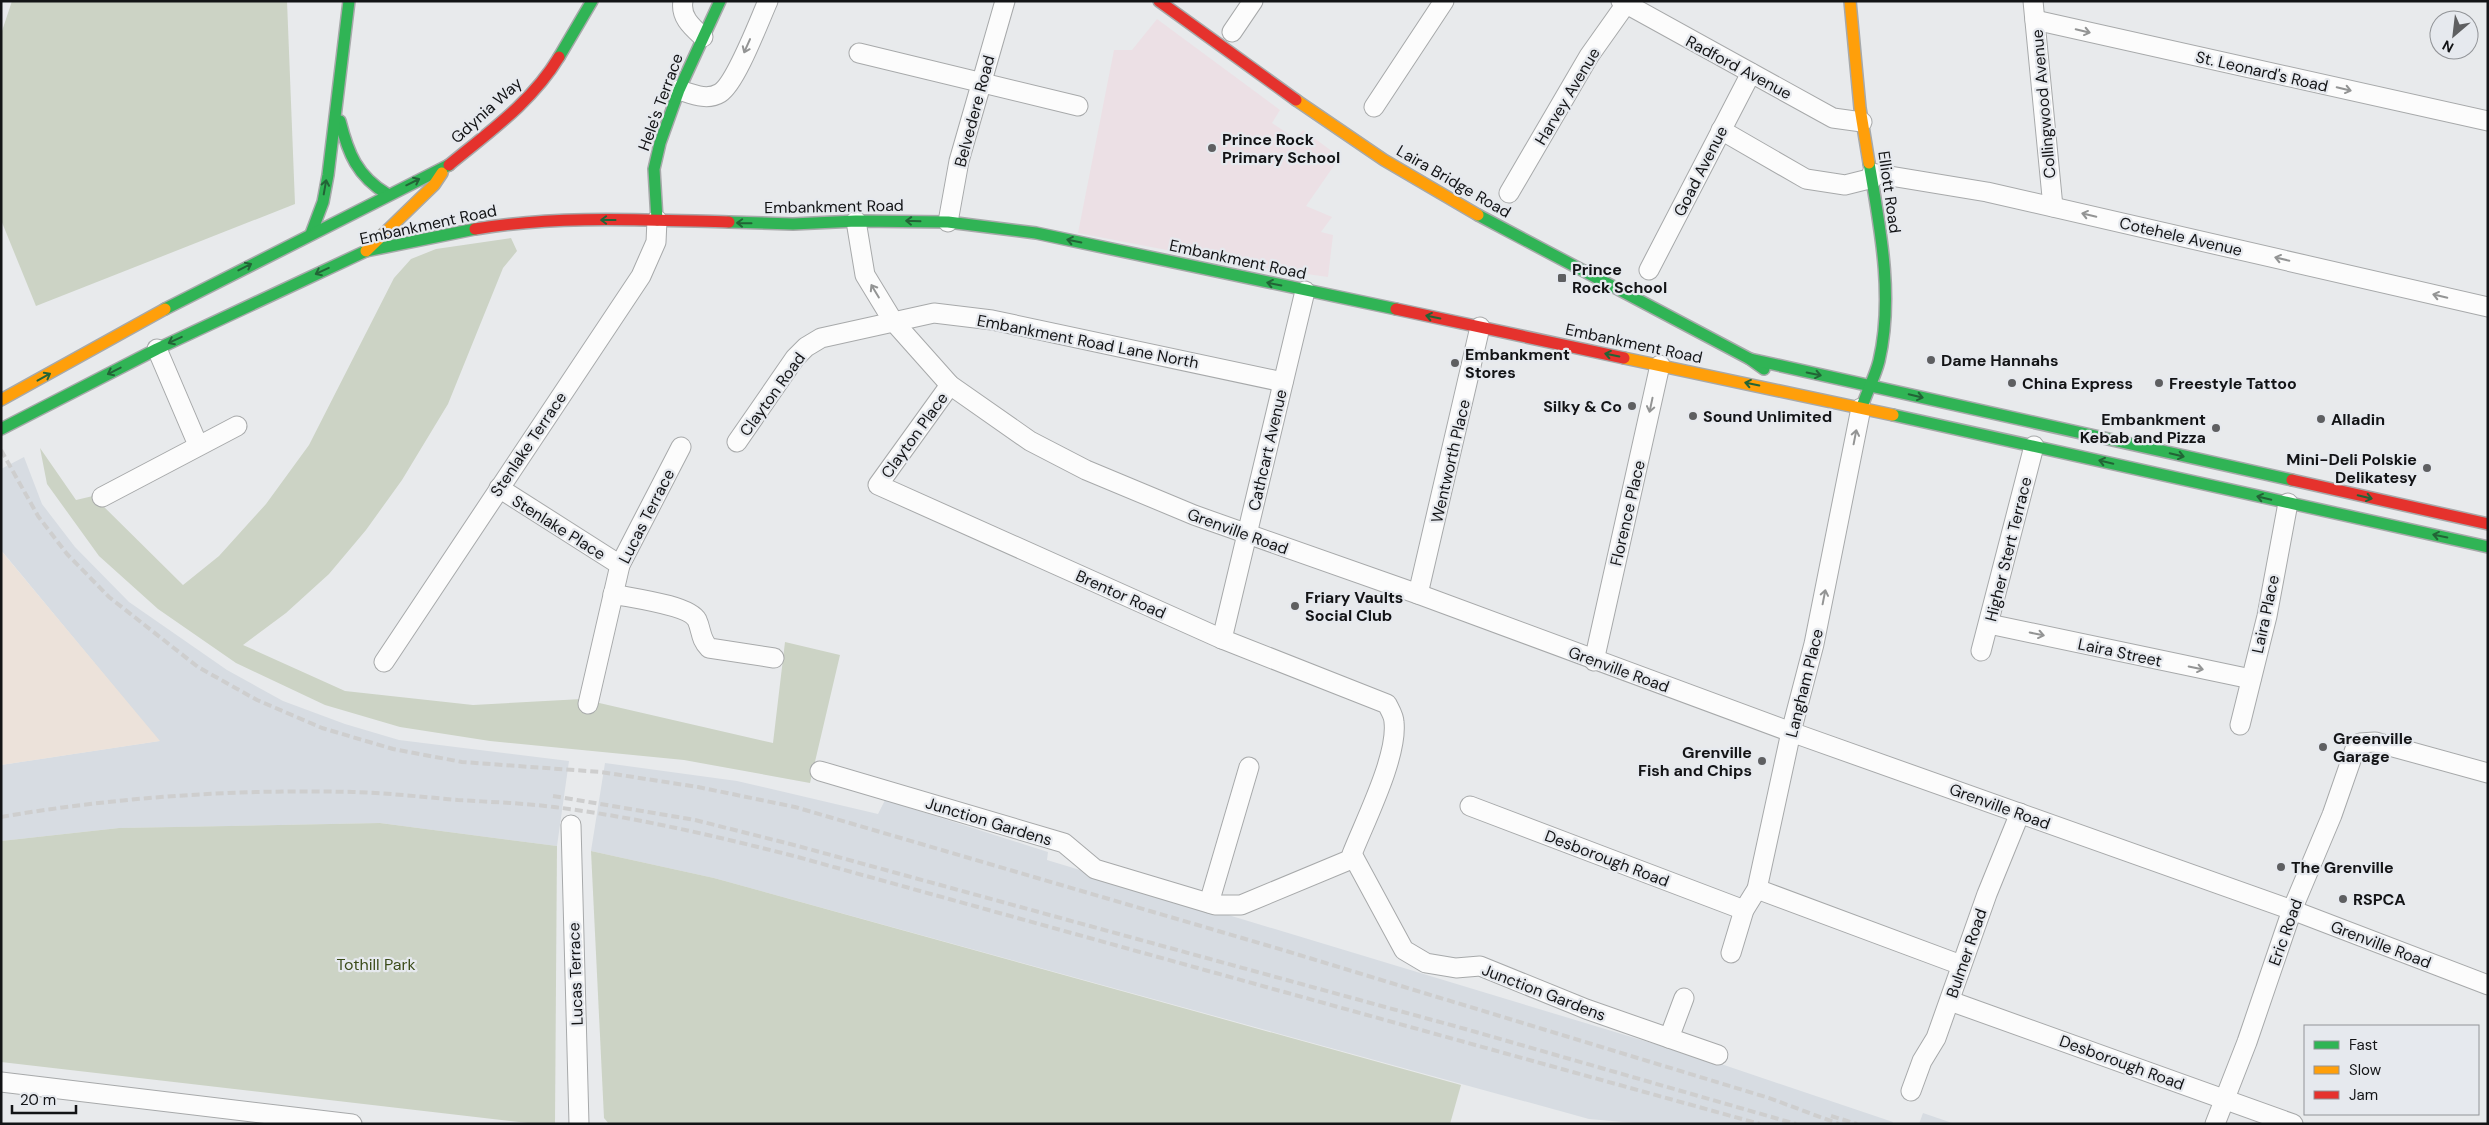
<svg xmlns="http://www.w3.org/2000/svg" width="2489" height="1125" font-family="'DM Sans',sans-serif">
  <style>
    .built { fill: #d7dce2 }
    .industrial { fill: #ece2da }
    .education { fill: #ece0e5 }
    .green { fill: #ccd3c5 }
    .lines { fill: none; stroke-linecap: round; stroke-linejoin: round }
    .street-casing { stroke: #a7a9aa; stroke-width: 21 }
    .fast-casing { stroke: #a7a9aa; stroke-width: 14 }
    .slow-casing { stroke: #a7a9aa; stroke-width: 14 }
    .jam-casing { stroke: #a7a9aa; stroke-width: 14 }
    .street { stroke: #fcfcfc; stroke-width: 19 }
    .fast { stroke: #30b455; stroke-width: 11 }
    .slow { stroke: #ff9f0a; stroke-width: 11 }
    .jam { stroke: #e5322d; stroke-width: 11 }
    .rail { stroke: #cecece; stroke-width: 4; stroke-dasharray: 8 4; stroke-linecap: butt }
    .oneway { stroke: #939494 }
    .oneway2 { stroke: #226436 }
    .poi-dot { fill: #5e5f61; stroke: #e6e9ee; stroke-width: 2 }
    .labels { text-anchor: middle; stroke-width: 4.5; stroke-linejoin: round; paint-order: stroke }
    .street-label { font-size: 16px; fill: #131416; stroke: #e6e9ee }
    .poi-label { font-size: 16px; font-weight: bold; fill: #131416; stroke: #e6e9ee; text-anchor: start }
    .park-label { font-size: 16px; fill: #3c4c1a; stroke: #e6e9ee }
  </style>
  <rect width="100%" height="100%" fill="#e8eaec"/>
  <!-- built -->
  <g class="built">
    <path d="M24,457L42,504L75,547L129,602L227,670L283,701L345,724L399,740L569,761L557,846L380,823L119,828L1,841V765L159,741L1,550V469Z"/>
    <path d="M605,763L737,781L878,814L885,800L1048,852L1047,860L1724,1065L1893,1122L1892,1124H1646L1589,1119L714,878L591,851Z"/>
    <path d="M1923,1113L1955,1124H1919Z"/>
  </g>
  <!-- industrial -->
  <path class="industrial" d="M1,550L3,553L160,741L1,765Z"/>
  <!-- education -->
  <path class="education" d="M1157,19L1280,110L1272,123L1296,139L1303,130L1340,157L1306,206L1332,217L1321,232L1333,235L1328,277L1250,266L1078,233L1114,50H1132Z"/>
  <!-- green -->
  <g class="green">
    <path d="M12,1H287L295,204L36,306L1,220V34Z"/>
    <path d="M511,238L517,251L503,268L448,404L402,480L366,530L329,574L286,613L243,645L345,691L473,705L582,699L773,743L785,642L840,655L810,783L684,760L490,741L400,727L325,705L236,663L158,609L99,556L47,484L40,448L76,500L93,496L183,585L219,556L266,504L309,445L394,278L411,259L436,249Z"/>
    <path d="M380,823L557,846L555,1124H537L1,1062V841L119,828Z"/>
    <path d="M591,851L714,878L1461,1085L1450,1124H609L604,1118Z"/>
  </g>
  <g class="lines">
    <defs>
      <g id="street">
        <path d="M683,1C680,17 692,27 703,37"/>
        <path d="M1621,1L1833,118L1862,122"/>
        <path d="M2033,1L2053,207"/>
        <path d="M2035,20L2488,121"/>
        <path d="M1232,32L1253,1"/>
        <path d="M859,53L1078,106"/>
        <path d="M679,90C692,94 707,101 720,93C736,83 759,21 768,1"/>
        <path d="M1374,107L1444,1"/>
        <path d="M1721,130L1806,179L1845,185L1873,178"/>
        <path d="M1872,173L1987,192L2488,307"/>
        <path d="M1509,193L1589,56L1628,1"/>
        <path d="M856,221L865,275L893,321L950,385L1030,441L1086,470L1194,515L1418,594L1791,732L2292,910L2488,985"/>
        <path d="M948,222L959,161L1005,1"/>
        <path d="M1649,270L1751,73"/>
        <path d="M157,349L198,445"/>
        <path d="M950,385L878,485L1222,639L1387,704C1390,710 1394,716 1394,722C1398,756 1365,821 1352,854L1404,950L1426,963L1456,968L1480,966L1586,1009L1669,1038L1684,998"/>
        <path d="M737,442L795,358L806,347L821,338L934,313L992,320L1283,382"/>
        <path d="M499,488L620,565"/>
        <path d="M102,497L237,426"/>
        <path d="M613,594C631,598 689,605 697,620C702,631 700,639 709,648L774,658"/>
        <path d="M1418,594L1480,327"/>
        <path d="M1989,624L2251,679"/>
        <path d="M1222,639L1305,291"/>
        <path d="M1981,651L2034,446"/>
        <path d="M1594,661L1660,365"/>
        <path d="M384,662L641,276L656,242L657,220"/>
        <path d="M588,704L620,565L681,447"/>
        <path d="M2240,725L2267,616L2288,503"/>
        <path d="M820,771L1064,843L1095,869L1215,905H1241L1354,858"/>
        <path d="M1470,806L1744,910"/>
        <path d="M571,825L579,1124"/>
        <path d="M1757,889L1961,965"/>
        <path d="M1209,903L1249,767"/>
        <path d="M1731,953L1744,910L1757,889L1791,732L1814,644L1861,408"/>
        <path d="M1950,1001L2293,1124"/>
        <path d="M1669,1038L1718,1055"/>
        <path d="M1,1082L352,1124"/>
        <path d="M1911,1091L1922,1061L1936,1038L1987,894L2020,813"/>
        <path d="M2215,1124L2247,1042L2292,910L2332,815L2356,746L2360,743L2375,742L2488,773"/>
      </g>
      <g id="fast">
        <path d="M559,57L592,1"/>
        <path d="M340,121C348,153 357,176 387,194"/>
        <path d="M1478,215L1750,359L1764,369"/>
        <path d="M657,220L654,169L660,143L679,90L720,1"/>
        <path d="M729,222L793,224L856,221L948,222L1036,233L1396,309"/>
        <path d="M311,234L323,202L328,175L349,1"/>
        <path d="M165,309L449,165"/>
        <path d="M1750,359L2292,480"/>
        <path d="M1862,407C1867,391 1875,377 1879,361C1894,297 1880,227 1869,163"/>
        <path d="M1893,415L2488,547"/>
        <path d="M1,429L157,349L366,251L475,229"/>
      </g>
      <g id="slow">
        <path d="M1850,1L1860,108L1869,163"/>
        <path d="M1296,100L1384,160L1478,215"/>
        <path d="M366,251L434,185L442,173"/>
        <path d="M1624,358L1893,415"/>
        <path d="M1,400L165,309"/>
      </g>
      <g id="jam">
        <path d="M1159,1L1296,100"/>
        <path d="M449,165C489,132 532,102 559,57"/>
        <path d="M475,229C558,215 645,220 729,222"/>
        <path d="M1396,309L1624,358"/>
        <path d="M2292,480L2488,524"/>
      </g>
    </defs>
    <!-- street casing -->
    <use href="#street" class="street-casing"/>
    <!-- fast casing -->
    <use href="#fast" class="fast-casing"/>
    <!-- slow casing -->
    <use href="#slow" class="slow-casing"/>
    <!-- jam casing -->
    <use href="#jam" class="jam-casing"/>
    <!-- street -->
    <use href="#street" class="street"/>
    <!-- fast -->
    <use href="#fast" class="fast"/>
    <!-- slow -->
    <use href="#slow" class="slow"/>
    <!-- jam -->
    <use href="#jam" class="jam"/>
    <!-- rail -->
    <g class="rail">
      <path d="M1,450L38,516L67,554L109,597L198,667L257,700L322,728L393,749L462,762L601,772L698,787L795,807L1283,950L1769,1098L1839,1124"/>
      <path d="M553,796L695,820L798,846L1469,1030L1796,1124"/>
      <path d="M1,817C116,797 237,789 353,792C388,793 423,797 458,800C490,802 522,803 554,807C635,817 715,836 794,856L1760,1124"/>
      <path d="M1831,1116L1857,1124"/>
    </g>
  </g>
  <!-- one-way arrows -->
  <defs><path id="oneway-shaft" d="M-6 0H5M1.5-3L5.5 0L1.5 3" fill="none" stroke-width="1.6" stroke-linecap="round" stroke-linejoin="round" transform="scale(1.25)"/></defs>
  <g class="oneway">
    <use href="#oneway-shaft" transform="translate(2083 31) rotate(13)"/>
    <use href="#oneway-shaft" transform="translate(747 46) rotate(114)"/>
    <use href="#oneway-shaft" transform="translate(2344 89) rotate(13)"/>
    <use href="#oneway-shaft" transform="translate(2089 215) rotate(-167)"/>
    <use href="#oneway-shaft" transform="translate(2282 259) rotate(-167)"/>
    <use href="#oneway-shaft" transform="translate(875 291) rotate(-121)"/>
    <use href="#oneway-shaft" transform="translate(2440 296) rotate(-167)"/>
    <use href="#oneway-shaft" transform="translate(1651 405) rotate(102)"/>
    <use href="#oneway-shaft" transform="translate(1855 437) rotate(-79)"/>
    <use href="#oneway-shaft" transform="translate(1824 597) rotate(-79)"/>
    <use href="#oneway-shaft" transform="translate(2037 634) rotate(12)"/>
    <use href="#oneway-shaft" transform="translate(2196 668) rotate(12)"/>
  </g>
  <g class="oneway2">
    <use href="#oneway-shaft" transform="translate(413 182) rotate(-26)"/>
    <use href="#oneway-shaft" transform="translate(325 187) rotate(-80)"/>
    <use href="#oneway-shaft" transform="translate(608 220) rotate(180)"/>
    <use href="#oneway-shaft" transform="translate(913 221) rotate(-178)"/>
    <use href="#oneway-shaft" transform="translate(744 223) rotate(-179)"/>
    <use href="#oneway-shaft" transform="translate(1074 241) rotate(-168)"/>
    <use href="#oneway-shaft" transform="translate(245 267) rotate(-27)"/>
    <use href="#oneway-shaft" transform="translate(322 271) rotate(155)"/>
    <use href="#oneway-shaft" transform="translate(1274 284) rotate(-168)"/>
    <use href="#oneway-shaft" transform="translate(1433 317) rotate(-168)"/>
    <use href="#oneway-shaft" transform="translate(175 340) rotate(155)"/>
    <use href="#oneway-shaft" transform="translate(1612 355) rotate(-168)"/>
    <use href="#oneway-shaft" transform="translate(114 371) rotate(153)"/>
    <use href="#oneway-shaft" transform="translate(1814 374) rotate(12)"/>
    <use href="#oneway-shaft" transform="translate(44 377) rotate(-29)"/>
    <use href="#oneway-shaft" transform="translate(1752 384) rotate(-168)"/>
    <use href="#oneway-shaft" transform="translate(1916 396) rotate(13)"/>
    <use href="#oneway-shaft" transform="translate(2177 455) rotate(13)"/>
    <use href="#oneway-shaft" transform="translate(2106 462) rotate(-167)"/>
    <use href="#oneway-shaft" transform="translate(2365 497) rotate(13)"/>
    <use href="#oneway-shaft" transform="translate(2264 498) rotate(-167)"/>
    <use href="#oneway-shaft" transform="translate(2440 536) rotate(-168)"/>
  </g>
  <!-- markers -->
  <g class="poi-dot">
    <circle cx="1212" cy="148" r="5"/>
    <rect x="1557" y="273" width="10" height="10" rx="2.5"/>
    <circle cx="1931" cy="360" r="5"/>
    <circle cx="1455" cy="363" r="5"/>
    <circle cx="2012" cy="383" r="5"/>
    <circle cx="2159" cy="383" r="5"/>
    <circle cx="1632" cy="406" r="5"/>
    <circle cx="1693" cy="416" r="5"/>
    <circle cx="2321" cy="419" r="5"/>
    <circle cx="2216" cy="428" r="5"/>
    <circle cx="2427" cy="468" r="5"/>
    <circle cx="1295" cy="606" r="5"/>
    <circle cx="2323" cy="747" r="5"/>
    <circle cx="1762" cy="761" r="5"/>
    <circle cx="2281" cy="867" r="5"/>
    <circle cx="2343" cy="899" r="5"/>
  </g>
  <g class="labels">
    <!-- street labels -->
    <g class="street-label">
      <text transform="translate(1739 67) rotate(28)" y="6">Radford Avenue</text>
      <text transform="translate(2262 71) rotate(13)" y="6">St. Leonard's Road</text>
      <text transform="translate(1567 96) rotate(-59)" y="6">Harvey Avenue</text>
      <text transform="translate(660 102) rotate(-70)" y="6">Hele's Terrace</text>
      <text transform="translate(2043 104) rotate(-95)" y="6">Collingwood Avenue</text>
      <text transform="translate(486 110) rotate(-42)" y="6">Gdynia Way</text>
      <text transform="translate(974 111) rotate(-75)" y="6">Belvedere Road</text>
      <text transform="translate(1700 171) rotate(-63)" y="6">Goad Avenue</text>
      <text transform="translate(1454 181) rotate(30)" y="6">Laira Bridge Road</text>
      <text transform="translate(1890 192) rotate(82)" y="6">Elliott Road</text>
      <text transform="translate(834 206) rotate(-1)" y="6">Embankment Road</text>
      <text transform="translate(428 224) rotate(-12)" y="6">Embankment Road</text>
      <text transform="translate(2181 236) rotate(13)" y="6">Cotehele Avenue</text>
      <text transform="translate(1238 259) rotate(12)" y="6">Embankment Road</text>
      <text transform="translate(1088 341) rotate(11)" y="6">Embankment Road Lane North</text>
      <text transform="translate(1634 343) rotate(12)" y="6">Embankment Road</text>
      <text transform="translate(772 394) rotate(-54)" y="6">Clayton Road</text>
      <text transform="translate(914 435) rotate(-54)" y="6">Clayton Place</text>
      <text transform="translate(528 444) rotate(-56)" y="6">Stenlake Terrace</text>
      <text transform="translate(1267 450) rotate(-77)" y="6">Cathcart Avenue</text>
      <text transform="translate(1450 461) rotate(-77)" y="6">Wentworth Place</text>
      <text transform="translate(1627 513) rotate(-77)" y="6">Florence Place</text>
      <text transform="translate(646 516) rotate(-63)" y="6">Lucas Terrace</text>
      <text transform="translate(559 527) rotate(32)" y="6">Stenlake Place</text>
      <text transform="translate(1238 531) rotate(20)" y="6">Grenville Road</text>
      <text transform="translate(2008 549) rotate(-76)" y="6">Higher Stert Terrace</text>
      <text transform="translate(1121 594) rotate(24)" y="6">Brentor Road</text>
      <text transform="translate(2265 614) rotate(-78)" y="6">Laira Place</text>
      <text transform="translate(2120 652) rotate(12)" y="6">Laira Street</text>
      <text transform="translate(1619 669) rotate(20)" y="6">Grenville Road</text>
      <text transform="translate(1804 683) rotate(-76)" y="6">Langham Place</text>
      <text transform="translate(2000 806) rotate(20)" y="6">Grenville Road</text>
      <text transform="translate(989 821) rotate(17)" y="6">Junction Gardens</text>
      <text transform="translate(1607 858) rotate(21)" y="6">Desborough Road</text>
      <text transform="translate(2285 932) rotate(-70)" y="6">Eric Road</text>
      <text transform="translate(2381 944) rotate(21)" y="6">Grenville Road</text>
      <text transform="translate(1966 953) rotate(-71)" y="6">Bulmer Road</text>
      <text transform="translate(575 974) rotate(-92)" y="6">Lucas Terrace</text>
      <text transform="translate(1544 992) rotate(21)" y="6">Junction Gardens</text>
      <text transform="translate(2122 1062) rotate(20)" y="6">Desborough Road</text>
    </g>
    <!-- poi labels -->
    <g class="poi-label">
      <text x="1222" y="145">Prince Rock<tspan x="1222" dy="18">Primary School</tspan></text>
      <text x="1572" y="275">Prince<tspan x="1572" dy="18">Rock School</tspan></text>
      <text x="1465" y="360">Embankment<tspan x="1465" dy="18">Stores</tspan></text>
      <text x="1941" y="366">Dame Hannahs</text>
      <text x="2022" y="389">China Express</text>
      <text x="2169" y="389">Freestyle Tattoo</text>
      <text x="1622" y="412" text-anchor="end">Silky &amp; Co</text>
      <text x="1703" y="422">Sound Unlimited</text>
      <text x="2206" y="425" text-anchor="end">Embankment<tspan x="2206" dy="18">Kebab and Pizza</tspan></text>
      <text x="2331" y="425">Alladin</text>
      <text x="2417" y="465" text-anchor="end">Mini-Deli Polskie<tspan x="2417" dy="18">Delikatesy</tspan></text>
      <text x="1305" y="603">Friary Vaults<tspan x="1305" dy="18">Social Club</tspan></text>
      <text x="2333" y="744">Greenville<tspan x="2333" dy="18">Garage</tspan></text>
      <text x="1752" y="758" text-anchor="end">Grenville<tspan x="1752" dy="18">Fish and Chips</tspan></text>
      <text x="2291" y="873">The Grenville</text>
      <text x="2353" y="905">RSPCA</text>
    </g>
    <!-- park labels -->
    <g class="park-label">
      <text x="376" y="970">Tothill Park</text>
    </g>
  </g>
  <!-- border -->
  <rect width="2489" height="1125" fill="none" stroke="#131416" stroke-width="5"/>
  <!-- legend -->
  <rect x="2304" y="1025" width="175" height="90" fill="#e6e9ee" stroke="#929498"/>
  <rect x="2314" y="1041" width="25" height="8" fill="#30b455" stroke="#929498"/>
  <text x="2349" y="1050" font-size="15" fill="#131416">Fast</text>
  <rect x="2314" y="1066" width="25" height="8" fill="#ff9f0a" stroke="#929498"/>
  <text x="2349" y="1075" font-size="15" fill="#131416">Slow</text>
  <rect x="2314" y="1091" width="25" height="8" fill="#e5322d" stroke="#929498"/>
  <text x="2349" y="1100" font-size="15" fill="#131416">Jam</text>
  <!-- north arrow -->
  <g transform="translate(2454 35) rotate(208)"><circle r="24" fill="#e6e9ee" stroke="#929498"/>
  <path d="M0-4L9 19L0 12L-9 19Z" fill="#5e5f61"/>
  <text y="-8" font-size="14" font-weight="bold" text-anchor="middle" fill="#131416">N</text>
  </g>
  <!-- scale -->
  <path d="M12 1105v8h64v-8" fill="none" stroke="#131416" stroke-width="2.5"/>
  <text x="20" y="1105" font-size="15" fill="#131416" stroke="#e6e9ee" stroke-width="4" paint-order="stroke">20 m</text>
</svg>
